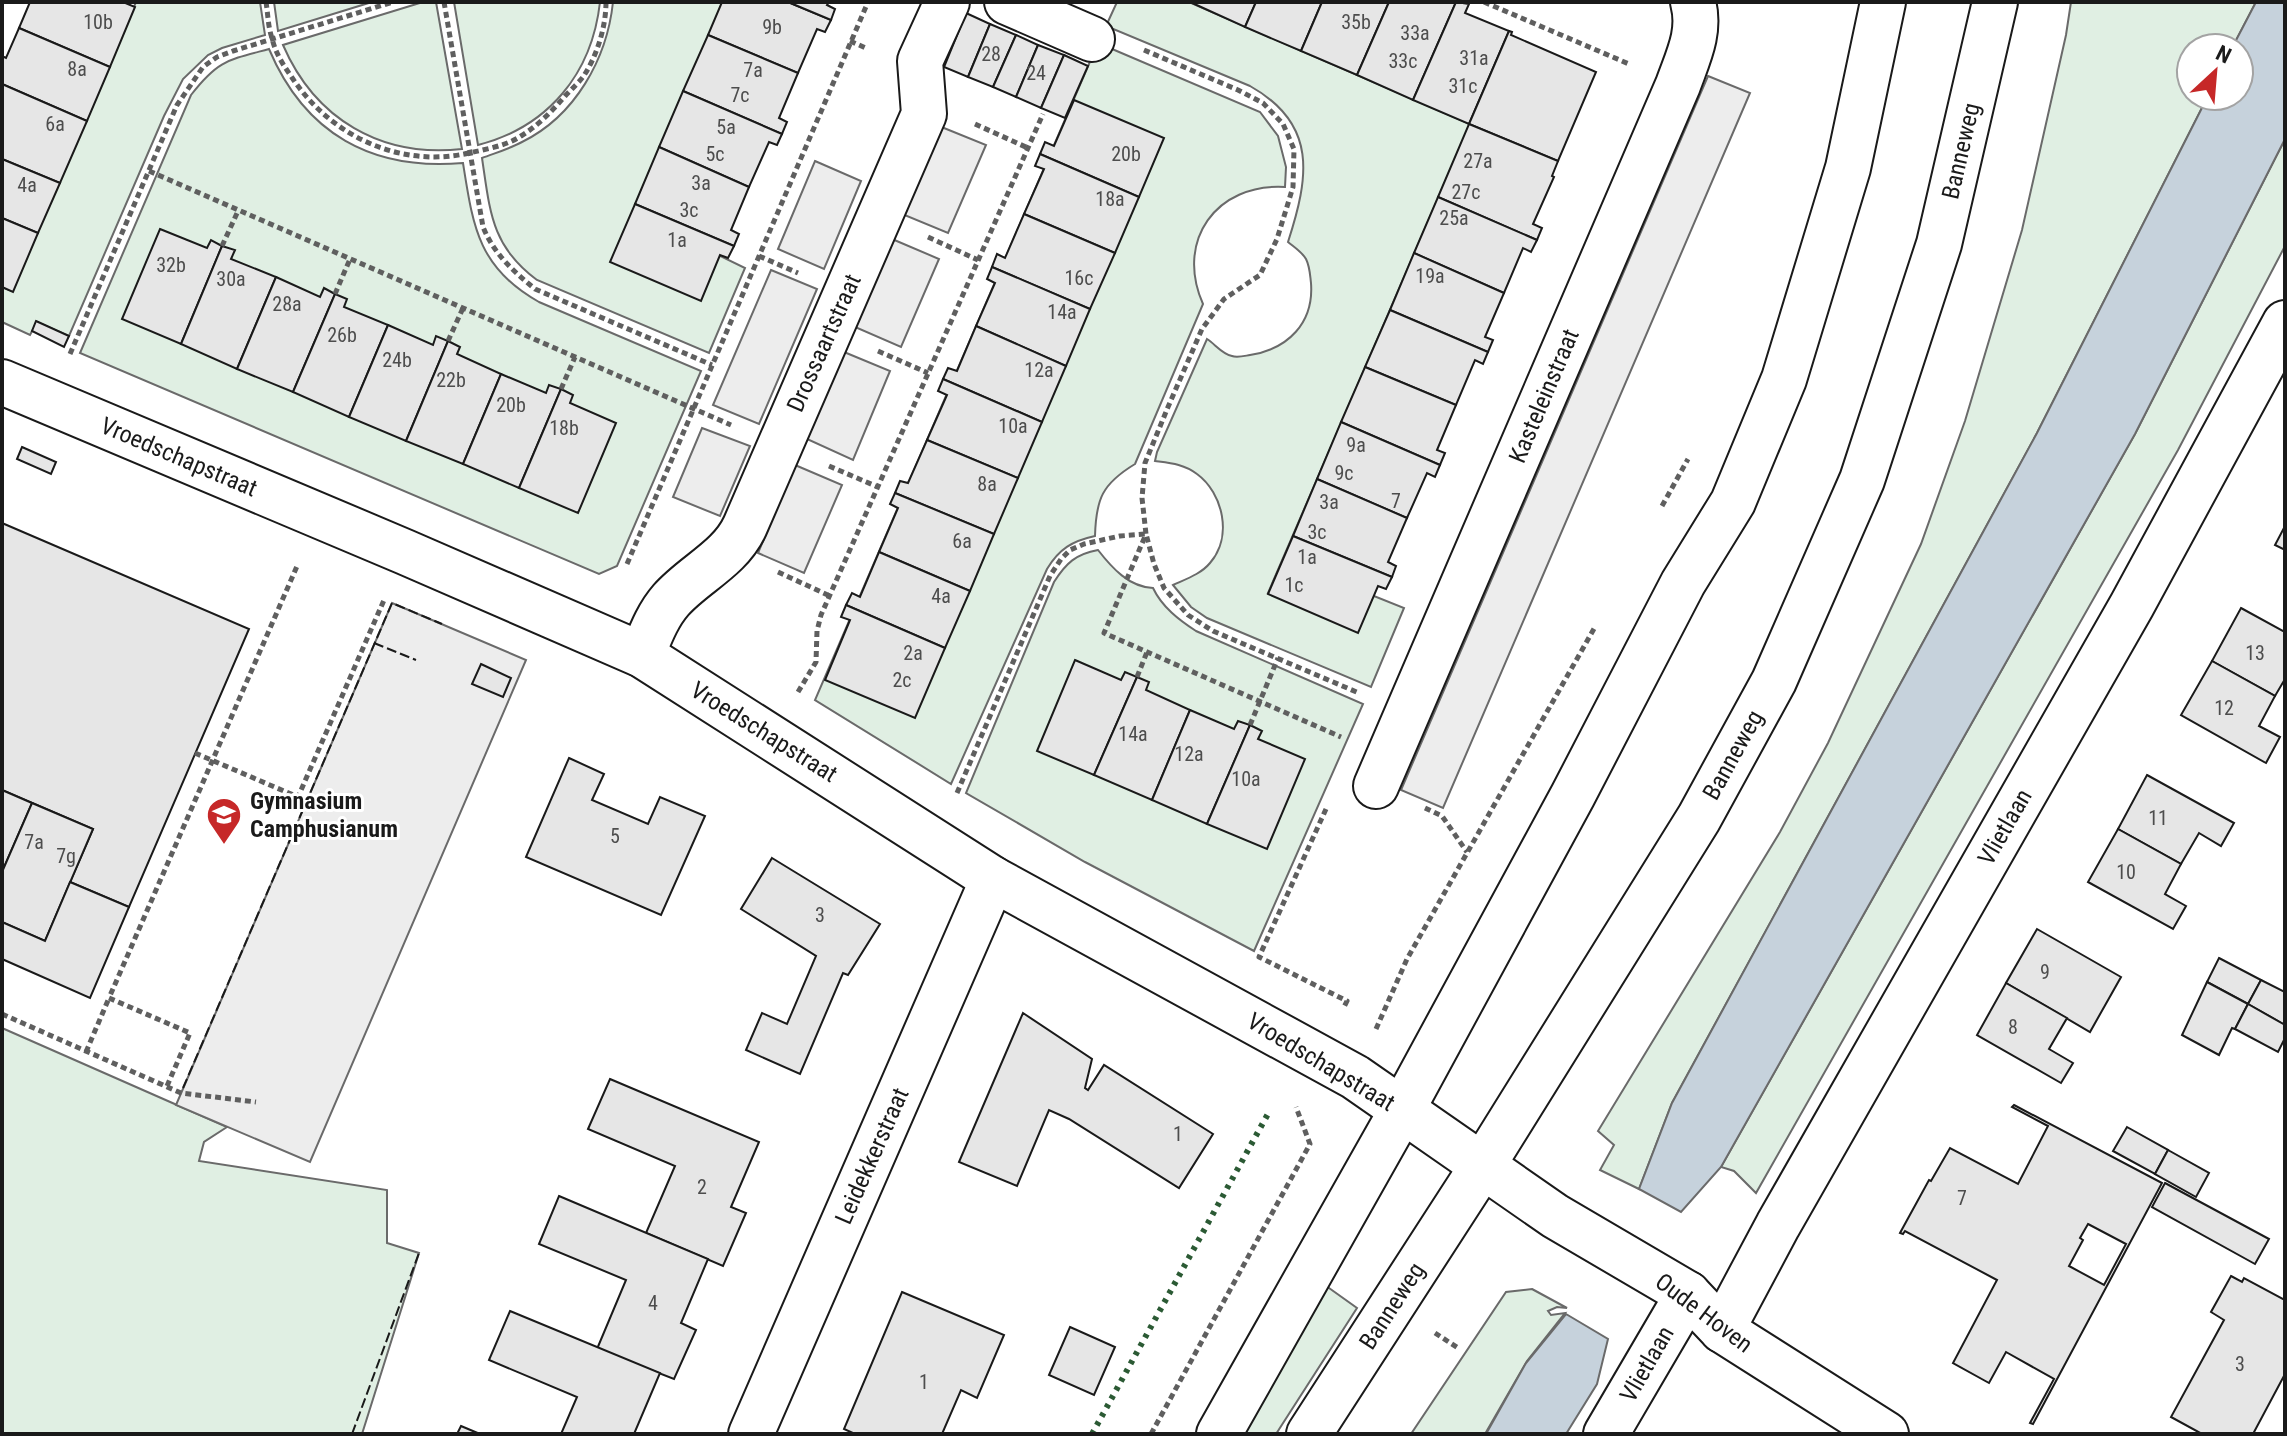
<svg xmlns="http://www.w3.org/2000/svg" width="2287" height="1436" font-family="'Roboto Condensed',sans-serif">
  <style>
    .green { fill: #e0efe3; stroke: #6a6a6a; stroke-width: 2 }
    .parking { fill: #ededed; stroke: #6a6a6a; stroke-width: 2 }
    .water { fill: #c6d2dc; stroke: #6a6a6a; stroke-width: 2 }
    .building { fill: #e6e6e6; stroke: #1a1a1a; stroke-width: 2; fill-rule: evenodd }
    .lines { fill: none; stroke-linecap: round; stroke-linejoin: round }
    .minor-casing { stroke: #1a1a1a; stroke-width: 48 }
    .major-casing { stroke: #1a1a1a; stroke-width: 48 }
    .path { stroke: #5f5f5f; stroke-width: 5; stroke-dasharray: 6 4; stroke-linecap: butt }
    .minor { stroke: #fff; stroke-width: 44 }
    .major { stroke: #fff; stroke-width: 44 }
    .hedge { stroke: #2b5a34; stroke-width: 6; stroke-dasharray: 4 6; stroke-linecap: butt }
    .fence { stroke: #1a1a1a; stroke-width: 2; stroke-dasharray: 10 4; stroke-linecap: butt }
    .labels { text-anchor: middle; stroke-width: 6; stroke-linejoin: round; paint-order: stroke }
    .number-label { font-size: 20px; fill: #4d4d4d }
    .street-label { font-size: 24px; fill: #1a1a1a; stroke: #fff }
    .poi-label { font-size: 24px; font-weight: bold; fill: #1a1a1a; stroke: #fff; text-anchor: start }
  </style>
  <rect width="100%" height="100%" fill="#fff"/>
  <!-- green -->
  <g class="green">
    <path d="M136,2H260L265,35L222,48L208,55L183,79L164,116L69,336L37,322L30,335L2,322V287L12,291Z"/>
    <path d="M274,2H372L278,31Z"/>
    <path d="M423,2H436L462,149C381,158 315,119 283,45Z"/>
    <path d="M454,2H600C592,74 548,127 478,145Z"/>
    <path d="M613,2H727L636,215L745,268L709,353L537,280C491,246 490,211 482,158C495,153 509,149 522,142C575,116 607,59 613,2Z"/>
    <path d="M1117,2H1189L1470,124L1268,593L1374,596L1404,608L1371,687L1207,618L1191,607L1173,585C1186,579 1201,574 1210,563C1233,537 1223,493 1197,474C1184,464 1170,463 1155,461L1157,452L1207,339C1215,344 1222,354 1232,356C1237,358 1244,356 1250,355C1288,349 1314,323 1311,283C1310,275 1310,267 1306,259C1302,252 1294,247 1288,242C1309,177 1318,124 1250,86L1106,26Z"/>
    <path d="M2071,2H2256L2232,48H2191V96H2208L2037,433L1672,1103L1639,1189L1600,1170L1614,1145L1598,1131L1780,832L1828,743L1921,544L1965,421L2022,230L2066,35Z"/>
    <path d="M1098,43L1260,112L1278,136L1286,167L1285,187C1216,183 1175,241 1203,304L1135,464C1102,484 1096,499 1095,536C1072,541 1059,549 1047,569L951,784L815,700Z"/>
    <path d="M269,49C305,134 372,171 463,163C473,226 478,268 539,302L701,371L617,566L599,574L80,353L191,95C218,60 228,60 269,49Z"/>
    <path d="M2285,139V246L2178,450L1756,1193L1734,1171L1721,1167L2135,434Z"/>
    <path d="M1098,550C1112,568 1129,587 1153,588C1162,607 1179,620 1196,631L1363,704L1254,951L1085,862L966,793L1054,582C1066,563 1076,554 1098,550Z"/>
    <path d="M2,1028L227,1127L204,1142L199,1161L387,1190V1243L419,1253L362,1434H2Z"/>
    <path d="M1322,1283L1357,1308L1276,1434H1238Z"/>
    <path d="M1532,1289L1567,1308L1557,1307L1548,1311L1551,1315L1565,1313L1527,1361L1485,1434H1411L1506,1292Z"/>
  </g>
  <!-- parking -->
  <g class="parking">
    <path d="M1708,76L1750,93L1443,808L1401,790Z"/>
    <path d="M939,126L986,145L948,233L902,214Z"/>
    <path d="M815,161L861,181L824,269L778,249Z"/>
    <path d="M892,239L939,259L901,347L855,327Z"/>
    <path d="M771,270L817,289L759,424L713,405Z"/>
    <path d="M844,352L890,371L853,460L807,439Z"/>
    <path d="M702,428L750,446L720,516L673,497Z"/>
    <path d="M795,465L842,485L804,573L758,553Z"/>
    <path d="M392,603L526,660L310,1162L176,1105Z"/>
  </g>
  <!-- water -->
  <g class="water">
    <path d="M2256,2H2285V139L2135,434L1721,1167L1681,1212L1639,1189L1672,1103L2037,433L2208,96H2239V48H2232Z"/>
    <path d="M1566,1314L1608,1339L1597,1384L1566,1434H1486L1526,1363Z"/>
  </g>
  <!-- building -->
  <g class="building">
    <path d="M30,2H123L135,7L110,67L19,28Z"/>
    <path d="M722,2H788L831,20L825,32L817,29L798,73L708,35Z"/>
    <path d="M788,2H829L827,5L835,9L831,20Z"/>
    <path d="M1190,2H1256L1245,27Z"/>
    <path d="M1256,2H1322L1301,51L1245,27Z"/>
    <path d="M1322,2H1389L1357,75L1301,51Z"/>
    <path d="M1389,2H1456L1413,100L1357,75Z"/>
    <path d="M1456,2L1469,4L1465,13L1509,31L1469,124L1413,100Z"/>
    <path d="M966,13L990,24L968,77L944,67Z"/>
    <path d="M990,24L1016,35L993,87L968,77Z"/>
    <path d="M19,28L110,67L87,121L2,84V56L6,58Z"/>
    <path d="M1509,31L1512,32L1511,35L1596,72L1558,161L1469,124Z"/>
    <path d="M708,35L798,73L779,118L787,122L782,134L683,91Z"/>
    <path d="M1016,35L1038,45L1016,97L993,87Z"/>
    <path d="M1038,45L1064,55L1041,108L1016,97Z"/>
    <path d="M1064,55L1088,66L1065,118L1041,108Z"/>
    <path d="M2,84L87,121L60,183L2,159Z"/>
    <path d="M683,91L782,134L777,145L769,142L749,187L659,147Z"/>
    <path d="M1074,100L1164,138L1139,197L1040,154L1045,142L1054,146Z"/>
    <path d="M1469,124L1558,161L1552,176L1554,177L1533,224L1542,228L1537,240L1438,197Z"/>
    <path d="M659,147L749,187L731,230L739,234L734,246L635,204Z"/>
    <path d="M1040,154L1139,197L1115,253L1024,214L1044,169L1035,166Z"/>
    <path d="M2,159L60,183L38,233L2,218Z"/>
    <path d="M1438,197L1537,240L1531,252L1523,248L1504,293L1414,253Z"/>
    <path d="M635,204L734,246L728,258L720,255L701,301L610,262Z"/>
    <path d="M1024,214L1115,253L1090,309L992,267L997,254L1005,258Z"/>
    <path d="M2,218L38,233L13,292L2,287Z"/>
    <path d="M160,229L207,248L211,240L222,246L181,344L122,319Z"/>
    <path d="M222,246L235,250L231,259L276,277L237,369L181,344Z"/>
    <path d="M1414,253L1504,293L1485,337L1493,340L1488,352L1390,310Z"/>
    <path d="M992,267L1090,309L1066,366L976,326L995,283L987,279Z"/>
    <path d="M276,277L320,297L324,288L335,294L293,392L237,369Z"/>
    <path d="M335,294L347,299L344,307L388,325L349,417L293,392Z"/>
    <path d="M1390,310L1488,352L1483,364L1475,360L1456,405L1365,367Z"/>
    <path d="M36,321L69,336L64,347L32,331Z"/>
    <path d="M388,325L433,345L436,336L448,341L406,441L349,417Z"/>
    <path d="M976,326L1066,366L1042,422L943,379L948,368L957,371Z"/>
    <path d="M448,341L460,347L457,354L501,374L463,464L406,441Z"/>
    <path d="M1365,367L1456,405L1437,450L1445,453L1440,465L1341,422Z"/>
    <path d="M501,374L546,393L549,385L561,389L519,488L463,464Z"/>
    <path d="M943,379L1042,422L1018,478L927,440L947,395L938,391Z"/>
    <path d="M561,389L573,395L570,403L616,423L578,513L519,488Z"/>
    <path d="M1341,422L1440,465L1435,477L1427,473L1407,518L1317,479Z"/>
    <path d="M927,440L1018,478L994,534L895,493L900,481L908,483Z"/>
    <path d="M22,447L56,462L51,474L17,459Z"/>
    <path d="M1317,479L1407,518L1388,562L1396,566L1392,577L1293,536Z"/>
    <path d="M895,493L994,534L970,591L879,552L898,508L890,504Z"/>
    <path d="M2,523L249,629L129,907L70,882L93,829L2,790Z"/>
    <path d="M2285,526V550L2275,545Z"/>
    <path d="M1293,536L1392,577L1386,589L1378,586L1358,633L1268,594Z"/>
    <path d="M879,552L970,591L945,648L846,605L852,593L860,597Z"/>
    <path d="M846,605L945,648L915,718L825,680L850,620L841,617Z"/>
    <path d="M2241,608L2285,632V679L2275,696L2212,661Z"/>
    <path d="M1075,660L1121,680L1125,672L1137,677L1094,775L1037,751Z"/>
    <path d="M2212,661L2275,696L2259,726L2280,737L2266,763L2181,715Z"/>
    <path d="M481,664L511,678L503,697L472,684Z"/>
    <path d="M1137,677L1149,682L1146,690L1190,710L1152,800L1094,775Z"/>
    <path d="M1190,710L1234,729L1238,721L1250,725L1207,824L1152,800Z"/>
    <path d="M1250,725L1262,731L1258,739L1305,759L1267,849L1207,824Z"/>
    <path d="M569,758L604,774L592,800L648,824L660,797L705,816L661,915L526,857Z"/>
    <path d="M2147,775L2234,823L2221,846L2199,833L2181,864L2118,829Z"/>
    <path d="M2,790L32,803L2,872Z"/>
    <path d="M32,803L93,829L45,941L2,922V872Z"/>
    <path d="M2118,829L2181,864L2165,894L2186,906L2173,929L2088,882Z"/>
    <path d="M772,858L880,924L848,975L843,973L800,1074L746,1050L762,1013L787,1024L816,956L741,909Z"/>
    <path d="M70,882L129,907L90,998L2,959V922L45,941Z"/>
    <path d="M2037,929L2121,977L2090,1032L2006,983Z"/>
    <path d="M2219,958L2261,980L2248,1004L2207,982Z"/>
    <path d="M2261,980L2285,992V1025L2248,1004Z"/>
    <path d="M2207,982L2248,1004L2235,1029L2232,1028L2219,1055L2182,1035Z"/>
    <path d="M2006,983L2067,1018L2049,1049L2073,1063L2061,1083L1977,1035Z"/>
    <path d="M2248,1004L2285,1025V1038L2278,1052L2235,1029Z"/>
    <path d="M1023,1013L1092,1059L1085,1088L1088,1090L1104,1065L1213,1134L1179,1188L1069,1119L1049,1110L1017,1186L959,1162Z"/>
    <path d="M610,1079L759,1142L731,1207L746,1213L723,1266L646,1233L675,1166L588,1129Z"/>
    <path d="M2014,1105L2162,1183L2033,1424L2030,1423L2054,1379L2006,1352L1989,1383L1953,1363L1997,1280L1905,1231L1903,1234L1900,1233L1929,1180L1931,1181L1950,1148L2018,1184L2048,1126L2012,1107ZM2088,1224L2126,1244L2104,1285L2069,1266L2083,1240L2080,1238Z"/>
    <path d="M2127,1127L2168,1150L2155,1174L2113,1151Z"/>
    <path d="M2168,1150L2209,1173L2196,1197L2155,1174Z"/>
    <path d="M2165,1183L2269,1239L2255,1264L2152,1207Z"/>
    <path d="M559,1196L708,1259L681,1323L696,1330L674,1379L597,1349L626,1280L539,1244Z"/>
    <path d="M2231,1276L2242,1282L2244,1278L2285,1300V1374L2253,1434H2202L2171,1417L2224,1320L2211,1312Z"/>
    <path d="M902,1292L1004,1335L977,1398L961,1390L942,1434H855L844,1429Z"/>
    <path d="M510,1311L660,1373L634,1434H561L577,1397L489,1360Z"/>
    <path d="M1070,1327L1115,1347L1094,1395L1049,1375Z"/>
    <path d="M461,1426L480,1434H457Z"/>
  </g>
  <g class="lines">
    <defs>
      <g id="minor">
        <path d="M1007,2L1092,39"/>
        <path d="M2,382L405,552L642,655L993,879L1355,1077L1555,1216L1688,1294L1722,1330L1886,1434"/>
        <path d="M642,655C650,636 657,616 671,600C694,574 730,559 745,526L924,114L920,61L947,2"/>
        <path d="M1376,786L1678,85C1688,57 1701,32 1693,2"/>
        <path d="M1722,1330L1778,1225L2132,605L2285,323"/>
        <path d="M751,1434L993,879"/>
        <path d="M1606,1434L1688,1294"/>
      </g>
      <g id="major">
        <path d="M1219,1434L1402,1110L1573,795L1683,583L1733,502L1784,379L1848,168L1883,2"/>
        <path d="M1309,1434L1483,1165L1699,818L1774,681L1862,480L1939,244L1995,2"/>
      </g>
    </defs>
    <!-- minor casing -->
    <use href="#minor" class="minor-casing"/>
    <!-- major casing -->
    <use href="#major" class="major-casing"/>
    <!-- path -->
    <g class="path">
      <path d="M266,2C268,14 268,27 272,38C275,52 283,65 291,76C329,135 399,169 469,153C486,149 506,146 521,136C539,125 553,110 566,95C572,89 578,83 583,77C597,56 606,27 606,2"/>
      <path d="M444,2L483,227C494,254 513,271 535,289L712,365"/>
      <path d="M1484,2L1629,64"/>
      <path d="M850,41L868,49"/>
      <path d="M1144,50L1238,90L1263,103L1283,124L1294,149L1293,187L1277,239L1260,275L1224,299L1202,329L1168,407L1145,463L1142,498L1146,534L1104,633L1341,737"/>
      <path d="M975,124L1028,148"/>
      <path d="M149,171L731,425"/>
      <path d="M928,237L978,260"/>
      <path d="M222,246L238,211"/>
      <path d="M759,256L798,273"/>
      <path d="M335,294L350,259"/>
      <path d="M448,341L463,308"/>
      <path d="M878,351L928,373"/>
      <path d="M70,354L177,105L203,67L217,57L233,51L393,2"/>
      <path d="M561,389L575,357"/>
      <path d="M829,466L878,487"/>
      <path d="M1662,506L1688,459"/>
      <path d="M627,564L868,2"/>
      <path d="M778,572L830,596"/>
      <path d="M1137,677L1147,652"/>
      <path d="M798,692L816,662L817,631L821,615L1043,114"/>
      <path d="M1250,725L1278,658"/>
      <path d="M195,753L298,797L384,600"/>
      <path d="M957,793L1050,576L1061,559L1070,550L1084,544L1120,536L1146,534L1154,564L1164,588L1188,615L1213,631L1359,693"/>
      <path d="M1425,808L1442,816L1467,852"/>
      <path d="M1326,809L1259,957L1347,1001L1343,1009"/>
      <path d="M2,1014L181,1093L256,1102"/>
      <path d="M1376,1029L1407,959L1595,627"/>
      <path d="M86,1052L109,998"/>
      <path d="M167,1086L190,1033L109,998L298,564"/>
      <path d="M1435,1333L1458,1348"/>
      <path d="M1151,1434L1310,1144L1296,1107"/>
    </g>
    <!-- minor -->
    <use href="#minor" class="minor"/>
    <!-- major -->
    <use href="#major" class="major"/>
    <!-- hedge -->
    <path class="hedge" d="M1092,1434L1269,1112"/>
    <!-- fence -->
    <g class="fence">
      <path d="M374,643L416,660"/>
      <path d="M183,1088L392,603L442,624"/>
      <path d="M352,1434L419,1253"/>
    </g>
  </g>
  <!-- icons -->
  <defs>
    <symbol id="school-pin" viewBox="-11 -11 22 30"><path d="M0 17L-7.5 6A9.5 9.5 0 1 1 7.5 6Z" fill="#c62828" stroke="#fff"/><path d="M0-5L7-2L0 1L-7-2ZM-4 1L0 2.5L4 1V4Q0 6-4 4Z" fill="#fff"/></symbol>
  </defs>
  <g fill-rule="evenodd">
    <use href="#school-pin" x="204" y="795" width="40" height="54"/>
  </g>
  <g class="labels">
    <!-- number labels -->
    <g class="number-label">
      <text x="98" y="29">10b</text>
      <text x="1356" y="29">35b</text>
      <text x="772" y="34">9b</text>
      <text x="1415" y="40">33a</text>
      <text x="991" y="61">28</text>
      <text x="1474" y="65">31a</text>
      <text x="1403" y="68">33c</text>
      <text x="77" y="76">8a</text>
      <text x="753" y="77">7a</text>
      <text x="1036" y="80">24</text>
      <text x="1463" y="93">31c</text>
      <text x="740" y="102">7c</text>
      <text x="55" y="131">6a</text>
      <text x="726" y="134">5a</text>
      <text x="715" y="161">5c</text>
      <text x="1126" y="161">20b</text>
      <text x="1478" y="168">27a</text>
      <text x="701" y="190">3a</text>
      <text x="27" y="192">4a</text>
      <text x="1466" y="199">27c</text>
      <text x="1110" y="206">18a</text>
      <text x="689" y="217">3c</text>
      <text x="1454" y="225">25a</text>
      <text x="677" y="247">1a</text>
      <text x="171" y="272">32b</text>
      <text x="1430" y="283">19a</text>
      <text x="1079" y="285">16c</text>
      <text x="231" y="286">30a</text>
      <text x="287" y="311">28a</text>
      <text x="1062" y="319">14a</text>
      <text x="342" y="342">26b</text>
      <text x="397" y="367">24b</text>
      <text x="1039" y="377">12a</text>
      <text x="451" y="387">22b</text>
      <text x="511" y="412">20b</text>
      <text x="1013" y="433">10a</text>
      <text x="564" y="435">18b</text>
      <text x="1356" y="452">9a</text>
      <text x="1344" y="480">9c</text>
      <text x="987" y="491">8a</text>
      <text x="1396" y="508">7</text>
      <text x="1329" y="509">3a</text>
      <text x="1317" y="539">3c</text>
      <text x="962" y="548">6a</text>
      <text x="1307" y="564">1a</text>
      <text x="1294" y="592">1c</text>
      <text x="941" y="603">4a</text>
      <text x="913" y="660">2a</text>
      <text x="2255" y="660">13</text>
      <text x="902" y="687">2c</text>
      <text x="2224" y="715">12</text>
      <text x="1133" y="741">14a</text>
      <text x="1189" y="761">12a</text>
      <text x="1246" y="786">10a</text>
      <text x="2158" y="825">11</text>
      <text x="615" y="843">5</text>
      <text x="34" y="849">7a</text>
      <text x="66" y="863">7g</text>
      <text x="2126" y="879">10</text>
      <text x="820" y="922">3</text>
      <text x="2045" y="979">9</text>
      <text x="2013" y="1034">8</text>
      <text x="1178" y="1141">1</text>
      <text x="702" y="1194">2</text>
      <text x="1962" y="1205">7</text>
      <text x="653" y="1310">4</text>
      <text x="2240" y="1371">3</text>
      <text x="924" y="1389">1</text>
    </g>
    <!-- street labels -->
    <g class="street-label">
      <text transform="translate(1961 151) rotate(-77)" y="8">Banneweg</text>
      <text transform="translate(824 343) rotate(-66)" y="8">Drossaartstraat</text>
      <text transform="translate(1544 396) rotate(-67)" y="8">Kasteleinstraat</text>
      <text transform="translate(179 457) rotate(23)" y="8">Vroedschapstraat</text>
      <text transform="translate(764 732) rotate(32)" y="8">Vroedschapstraat</text>
      <text transform="translate(1733 755) rotate(-61)" y="8">Banneweg</text>
      <text transform="translate(2005 827) rotate(-60)" y="8">Vlietlaan</text>
      <text transform="translate(1321 1062) rotate(31)" y="8">Vroedschapstraat</text>
      <text transform="translate(872 1156) rotate(-66)" y="8">Leidekkerstraat</text>
      <text transform="translate(1392 1306) rotate(-57)" y="8">Banneweg</text>
      <text transform="translate(1704 1313) rotate(37)" y="8">Oude Hoven</text>
      <text transform="translate(1647 1364) rotate(-60)" y="8">Vlietlaan</text>
    </g>
    <!-- poi labels -->
    <g class="poi-label">
      <text x="250" y="809">Gymnasium<tspan x="250" dy="28">Camphusianum</tspan></text>
    </g>
  </g>
  <!-- border -->
  <rect width="2287" height="1436" fill="none" stroke="#1a1a1a" stroke-width="8"/>
  <!-- north arrow -->
  <g transform="translate(2215 72) rotate(26)"><circle r="38" fill="#ffffff" stroke="#a3a3a3" stroke-width="2"/>
  <path d="M0-6L14 30L0 20L-14 30Z" fill="#c62828"/>
  <text y="-12" font-size="22" font-weight="bold" text-anchor="middle" fill="#1a1a1a">N</text>
  </g>
</svg>
